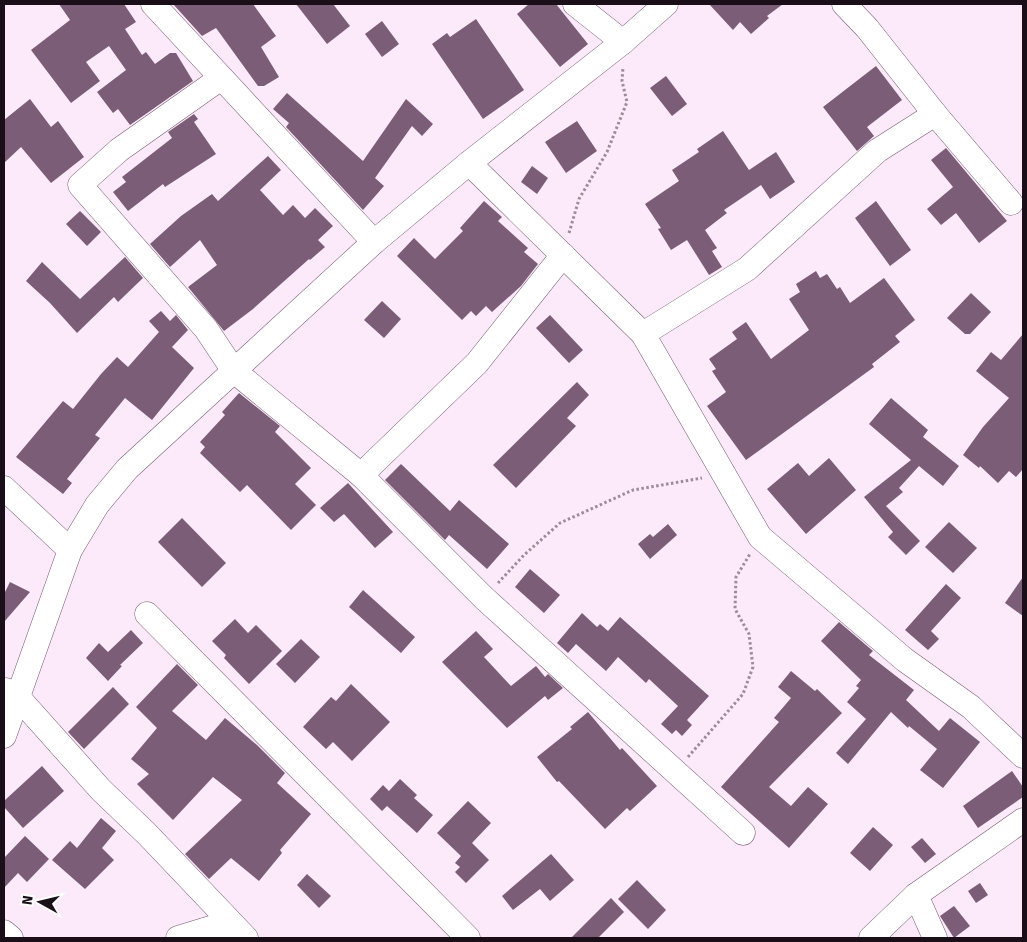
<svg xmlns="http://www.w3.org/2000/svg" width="1027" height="942" font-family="'Fira Sans',sans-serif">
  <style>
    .building { fill: #7b5d77 }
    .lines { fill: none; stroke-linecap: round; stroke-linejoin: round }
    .minor-casing { stroke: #755b72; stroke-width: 25 }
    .path { stroke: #9b8c99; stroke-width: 3; stroke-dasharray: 2.5 2.5; stroke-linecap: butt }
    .minor { stroke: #fff; stroke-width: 24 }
  </style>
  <rect width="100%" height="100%" fill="#fce9f9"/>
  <!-- building -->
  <g class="building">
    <path d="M59,4H124L136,22L125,29L142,55L146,52L155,64L170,53H176L193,81L130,125L118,109L113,113L97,92L126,70L109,46L86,62L100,81L71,103L31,50L70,20Z"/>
    <path d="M173,4H253L276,36L261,47L279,77L264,86H258L216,28L202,36Z"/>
    <path d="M296,4H333L350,26L327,44Z"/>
    <path d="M529,4H556L588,44L560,67L517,14Z"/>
    <path d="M709,4H783L767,16L769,18L751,34L740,22L733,30Z"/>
    <path d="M476,19L524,90L483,119L432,44L447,33L450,37Z"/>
    <path d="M382,21L399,44L382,57L365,34Z"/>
    <path d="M876,66L902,100L867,127L874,136L857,151L823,107Z"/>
    <path d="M666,76L687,104L672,116L650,88Z"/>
    <path d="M287,93L363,161L406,99L433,124L422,136L412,126L375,178L384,186L363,210L286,127L289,123L273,109Z"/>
    <path d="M30,99L51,127L58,121L84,157L51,183L21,147L4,163V120Z"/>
    <path d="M194,114L198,119L194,122L216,154L165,187L163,184L128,211L113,192L126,182L122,177L172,138L168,132Z"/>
    <path d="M577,121L597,151L566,173L545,142Z"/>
    <path d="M723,131L749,170L776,152L795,182L770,199L761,185L724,210L727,213L705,230L717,248L712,251L722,267L709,275L687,240L671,250L658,229L661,228L645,204L679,181L672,170L699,152L697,149Z"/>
    <path d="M946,148L1007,221L979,243L956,213L941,225L927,209L953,187L931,160Z"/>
    <path d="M268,156L281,170L260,190L283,215L293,205L305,218L315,208L333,226L318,240L325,247L310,260L309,259L253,309L224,331L188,287L217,265L200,240L170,267L150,244L181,216L212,194L218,201Z"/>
    <path d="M532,166L548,178L537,194L521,182Z"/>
    <path d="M484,201L502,217L498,221L528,248L524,252L538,264L521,286L492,312L486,306L476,316L471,311L462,320L397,256L414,238L435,259L463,231L460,228Z"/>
    <path d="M876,201L911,250L890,266L855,218Z"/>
    <path d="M80,211L101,232L87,246L66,224Z"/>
    <path d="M125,257L143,278L118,302L114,297L77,333L50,303L26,281L42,262L80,299Z"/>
    <path d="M816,271L820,278L827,274L837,289L840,287L850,303L884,278L915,320L895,336L900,342L872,364L874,367L746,460L707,406L726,392L712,371L716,369L709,359L737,339L732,332L746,322L771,359L809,330L789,299L800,292L796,284Z"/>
    <path d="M971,293L991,312L970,334H965L947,318Z"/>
    <path d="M382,301L401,319L384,338L364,320Z"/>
    <path d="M161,311L170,321L176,315L188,330L172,347L194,368L152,420L125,398L95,435L100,438L67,479L72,483L63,494L16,457L63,401L73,409L101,374L117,357L128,367L159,332L149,321Z"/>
    <path d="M550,315L583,350L569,363L536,328Z"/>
    <path d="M1023,334V469L1016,477L1009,471L998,483L980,466L979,468L963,455L983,427L1009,398L976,371L991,352L1001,360Z"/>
    <path d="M577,382L589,395L567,418L576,426L516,488L493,465Z"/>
    <path d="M239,393L280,426L275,432L311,468L295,484L316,505L291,530L247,485L240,492L200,453L205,447L200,442L225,415L222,412Z"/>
    <path d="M891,398L928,430L923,437L959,466L943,486L919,466L899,488L903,492L886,506L920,541L906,555L888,537L893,532L864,497L911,460L869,424Z"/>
    <path d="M829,458L856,490L806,534L767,489L798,463L809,476Z"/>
    <path d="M401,464L450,511L459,500L509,544L487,569L449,535L445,540L385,480Z"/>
    <path d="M348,483L393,532L375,548L344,514L334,522L320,508Z"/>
    <path d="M182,518L226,563L202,587L158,542Z"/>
    <path d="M949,522L977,548L953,573L925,547Z"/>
    <path d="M668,524L677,535L650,559L638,544L650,534L653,537Z"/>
    <path d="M530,569L560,595L544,613L515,587Z"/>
    <path d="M1023,577V616L1005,603Z"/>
    <path d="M10,582L30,592L4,622V594Z"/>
    <path d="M946,584L961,598L931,631L939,639L928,650L905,630Z"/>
    <path d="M363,590L415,637L401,653L349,607Z"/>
    <path d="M582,613L597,627L600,624L608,631L620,617L709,696L687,720L692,725L682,736L676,730L672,734L661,724L678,706L649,679L646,683L618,657L606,671L576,644L568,653L557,643Z"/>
    <path d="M235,619L248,633L256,625L282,651L249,684L224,658L226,655L212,641Z"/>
    <path d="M839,622L873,651L869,655L914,690L906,700L939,731L950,718L980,742L943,788L920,770L937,749L909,726L908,728L891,712L848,764L836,753L866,719L847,702L859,688L856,686L861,680L821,641Z"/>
    <path d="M131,630L143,643L120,665L122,666L108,681L86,658L99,643L108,652Z"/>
    <path d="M476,631L493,649L484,657L511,686L536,666L545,677L548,674L563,688L548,700L545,696L507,728L442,662Z"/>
    <path d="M301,639L320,657L295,683L276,664Z"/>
    <path d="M177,664L198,685L172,711L206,740L225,718L257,745L285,773L277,783L311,814L280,850L282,853L259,881L231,858L209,879L185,854L242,800L213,777L173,820L137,784L149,774L131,759L157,728L136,707Z"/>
    <path d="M791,671L815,691L817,689L842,713L769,787L791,806L808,787L828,804L789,848L721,787L779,722L774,718L791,698L778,687Z"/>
    <path d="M351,684L390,722L352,761L333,742L326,749L303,727L331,697L336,701Z"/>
    <path d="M113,687L129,704L84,749L68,732Z"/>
    <path d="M588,712L620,750L622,748L657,786L630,811L627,808L605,829L559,781L557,782L537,757L572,729L570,727Z"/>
    <path d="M42,766L64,791L23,828L4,807V801Z"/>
    <path d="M1012,771L1023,787V797L978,828L963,806Z"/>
    <path d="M400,779L417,795L414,798L433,815L417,833L387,806L382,811L370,799L383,785L389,791Z"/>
    <path d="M468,801L491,823L472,843L489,860L466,883L455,872L460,867L455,863L461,856L437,833Z"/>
    <path d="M101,818L116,831L102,848L114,860L85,889L52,860L70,841L77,848Z"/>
    <path d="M873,827L893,845L870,871L850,853Z"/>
    <path d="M25,836L49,859L27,882L18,873L4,888V858Z"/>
    <path d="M922,838L936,854L925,863L911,847Z"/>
    <path d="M551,854L574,880L550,901L540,889L513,910L502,896Z"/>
    <path d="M307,874L331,896L319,908L297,885Z"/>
    <path d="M637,880L666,910L648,929L618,899Z"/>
    <path d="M980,883L988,895L976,903L968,891Z"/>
    <path d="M611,898L624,912L598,938H571Z"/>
    <path d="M954,906L970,926L954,938L940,916Z"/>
  </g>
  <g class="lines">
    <defs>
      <g id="minor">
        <path d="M153,4L374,242"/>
        <path d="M575,4L623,42"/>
        <path d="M844,4L867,28L935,114L1011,203"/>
        <path d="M221,78L119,150L80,185L206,329L234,371L361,475L484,598L743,833"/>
        <path d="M469,163L643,334L760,537L905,660L971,707L1023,756"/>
        <path d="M643,334L747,269L877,151L935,114"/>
        <path d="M361,475L477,363L563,255"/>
        <path d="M4,488L70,550"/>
        <path d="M147,614L468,938"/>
        <path d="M6,690L17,696L101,790L147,834L246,938"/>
        <path d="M4,736L70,550L97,505L127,469L374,242L469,163L623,42L666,4"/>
        <path d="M916,895L935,938"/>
        <path d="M4,932L11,938"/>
        <path d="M178,938L214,927L236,930"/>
        <path d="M871,938L916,895L1023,820"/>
      </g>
    </defs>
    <!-- minor casing -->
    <use href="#minor" class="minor-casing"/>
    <!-- path -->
    <g class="path">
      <path d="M569,233L579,199L607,152L627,102L622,81L623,67"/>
      <path d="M498,583L524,555L560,523L633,490L702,478"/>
      <path d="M688,757L743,694L753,667L749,634L735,609L736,577L750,554"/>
    </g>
    <!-- minor -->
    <use href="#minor" class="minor"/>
  </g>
  <!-- border -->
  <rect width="1027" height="942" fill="none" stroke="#1a0f19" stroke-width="10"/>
  <!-- north arrow -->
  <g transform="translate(40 902) rotate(278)" stroke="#fdfdfd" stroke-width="4" paint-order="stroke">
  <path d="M0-4L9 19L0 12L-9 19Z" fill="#1a0f19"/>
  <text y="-8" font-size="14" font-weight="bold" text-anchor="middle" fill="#1a0f19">N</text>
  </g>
</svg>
